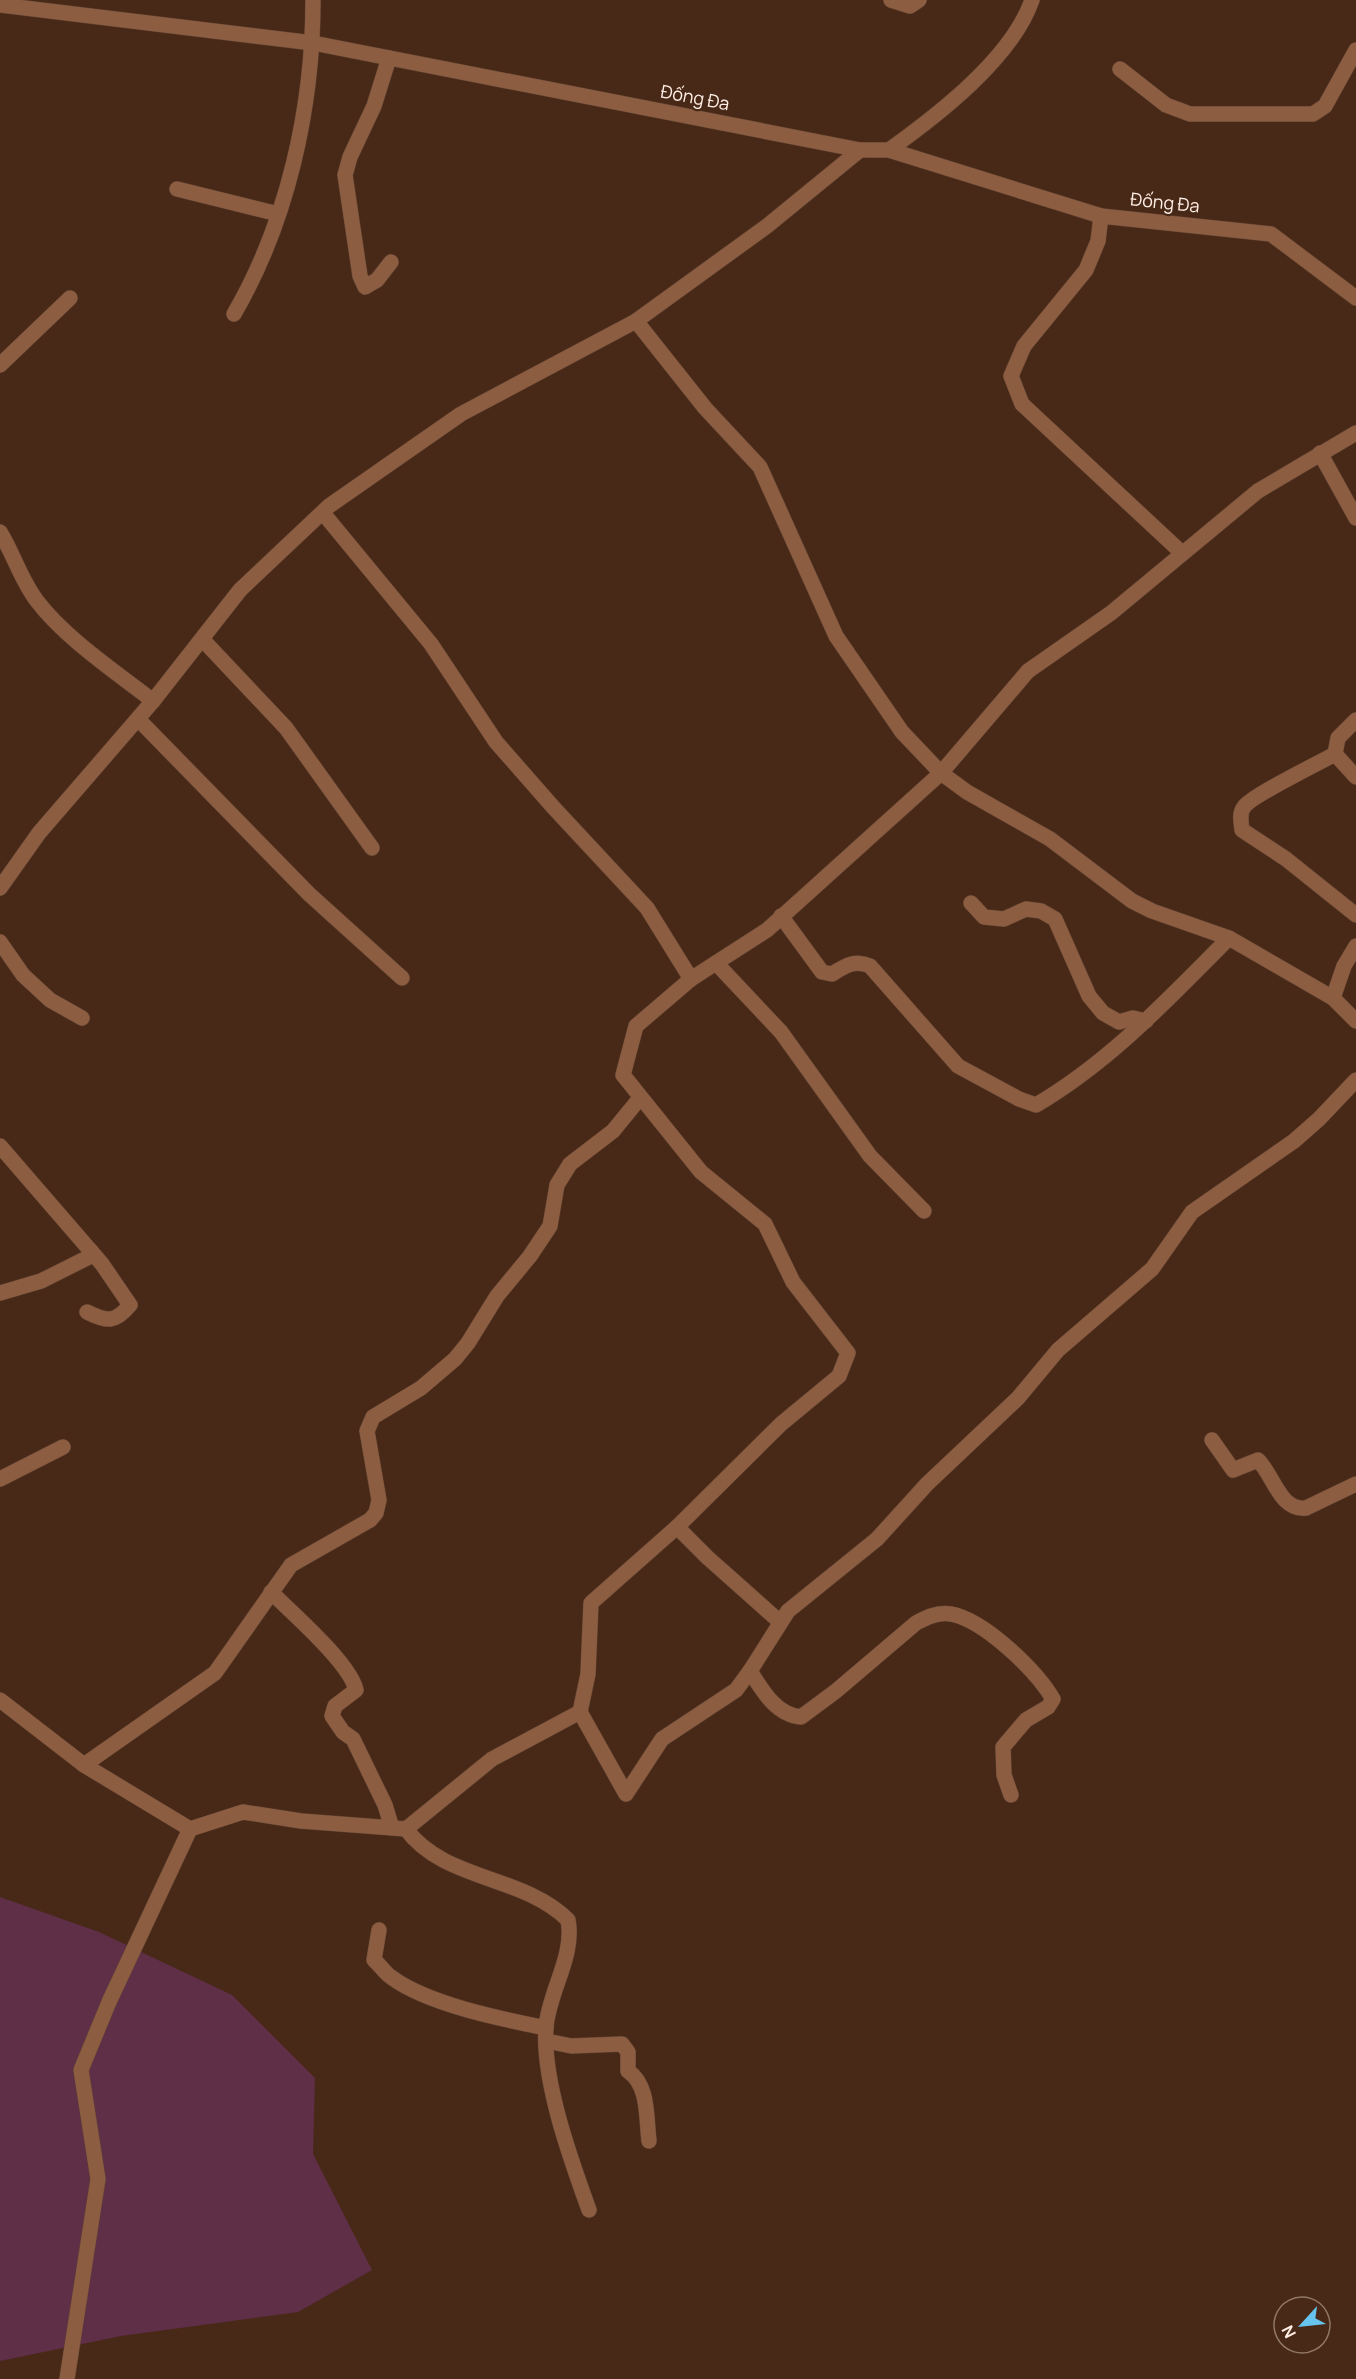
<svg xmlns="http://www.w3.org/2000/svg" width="1356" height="2379" font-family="Manrope,sans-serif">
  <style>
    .green { fill: #5f2e47 }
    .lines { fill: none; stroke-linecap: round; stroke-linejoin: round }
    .minor-casing { stroke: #624534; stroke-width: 16 }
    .minor { stroke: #8d5d42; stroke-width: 15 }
    .labels { text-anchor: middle; stroke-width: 4.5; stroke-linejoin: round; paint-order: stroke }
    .street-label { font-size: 18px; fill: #ffeee5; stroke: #482917 }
  </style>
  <rect width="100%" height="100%" fill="#482917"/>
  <!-- green -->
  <path class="green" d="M0,1897L99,1932L232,1995L315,2078L313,2154L372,2270L298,2312L121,2336L0,2361Z"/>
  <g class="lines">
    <defs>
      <g id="minor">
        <path d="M891,0L910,6L919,0"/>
        <path d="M0,5L313,43L860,150H889L1101,216L1271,234L1356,298"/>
        <path d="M389,58L374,106L350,157L345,175L360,276L365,287L377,280L391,262"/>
        <path d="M1120,69L1166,105L1190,114H1313L1325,106L1356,50"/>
        <path d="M889,150C938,115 1012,58 1032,0"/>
        <path d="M177,189L278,214"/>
        <path d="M1101,216L1098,241L1086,270L1024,346L1011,376L1022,404L1182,553"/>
        <path d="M234,314C288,221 313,107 313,0"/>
        <path d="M636,321L767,226L860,150"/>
        <path d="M0,365L70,298"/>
        <path d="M1320,453L1356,518"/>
        <path d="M323,513L431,644L496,742L553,807L647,908L691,979L767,930L941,773L1028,671L1111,613L1258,491L1356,433"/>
        <path d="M0,532C14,555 21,580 37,601C66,639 116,672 153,701"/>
        <path d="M202,639L286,728L372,848"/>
        <path d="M138,719L309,894L402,978"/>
        <path d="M1356,720L1338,738L1335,754L1356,777"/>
        <path d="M1335,754C1319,763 1251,796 1244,807C1239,813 1241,822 1242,830L1286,859L1356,915"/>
        <path d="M0,888L39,833L153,701L240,590L329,506L461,414L636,321L705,408L760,467L836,636L902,732L941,773L967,792L1050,839L1132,901L1152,911L1229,938L1333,998L1356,1021"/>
        <path d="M971,903L984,917L1004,919L1026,909L1041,911L1055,919L1089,996L1103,1013L1119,1022L1133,1018L1146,1021"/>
        <path d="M781,916L822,972L832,974C845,966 855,959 870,966L958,1066L1019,1099L1036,1105C1111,1061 1169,998 1229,938"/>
        <path d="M0,942L23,975L50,1000L82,1018"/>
        <path d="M716,963L781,1032L870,1156L924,1211"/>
        <path d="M1333,998L1344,966L1356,946"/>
        <path d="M0,1146L102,1264L130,1305C115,1323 107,1322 87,1312"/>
        <path d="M0,1293L41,1281L87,1258L91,1251"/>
        <path d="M1212,1440L1233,1470L1258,1460C1274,1476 1280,1511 1306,1508L1356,1484"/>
        <path d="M0,1479L63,1447"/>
        <path d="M677,1527L707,1557L780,1622"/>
        <path d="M271,1592C292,1613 350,1663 356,1690L335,1706L332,1716L343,1732L353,1739L385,1805L392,1828"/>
        <path d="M0,1700L84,1765L190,1829L243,1812L301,1821L406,1829L492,1759L580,1712L588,1674L591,1603L677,1527L781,1424L839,1376L848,1353L793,1282L765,1224L701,1172L623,1075L636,1026L691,979"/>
        <path d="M580,1712L626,1794L662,1739L736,1690L750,1671"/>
        <path d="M84,1765L215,1673L291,1565L370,1520L376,1513L379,1500L367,1431L373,1417L421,1388L455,1359L468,1343L497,1296L530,1256L550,1226L557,1185L570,1164L613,1131L640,1098"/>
        <path d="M1011,1795L1004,1775L1003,1747L1026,1720L1048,1707L1053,1699C1036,1670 984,1620 951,1614C938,1612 927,1617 916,1623L836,1691L801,1717C776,1715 762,1690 750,1671L788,1611L877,1539L927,1484L1018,1398L1058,1350L1152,1269L1192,1212L1294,1141L1319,1119L1356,1080"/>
        <path d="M406,1829C444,1881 523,1875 568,1920C575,1956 549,1991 546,2027C542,2081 571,2160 589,2210"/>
        <path d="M379,1930L374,1960C380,1965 385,1973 391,1977C427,2004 501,2019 546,2028"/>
        <path d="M547,2041L571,2046L622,2044L628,2052V2071C649,2085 646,2117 649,2141"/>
        <path d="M67,2379L98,2179L81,2070L109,2002L190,1829"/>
      </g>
    </defs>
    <!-- minor casing -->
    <use href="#minor" class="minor-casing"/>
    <!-- minor -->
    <use href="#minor" class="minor"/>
  </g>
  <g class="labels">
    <!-- street labels -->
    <g class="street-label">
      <text transform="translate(695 98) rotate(11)" y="6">Đống Đa</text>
      <text transform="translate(1165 203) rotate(6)" y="6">Đống Đa</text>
    </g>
  </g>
  <!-- north arrow -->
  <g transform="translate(1302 2325) rotate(243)"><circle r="28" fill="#482917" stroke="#917869" stroke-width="1.5"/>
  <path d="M0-4.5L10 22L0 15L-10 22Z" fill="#66c4ef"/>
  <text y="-9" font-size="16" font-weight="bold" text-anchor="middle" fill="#ffeee5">N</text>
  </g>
</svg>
